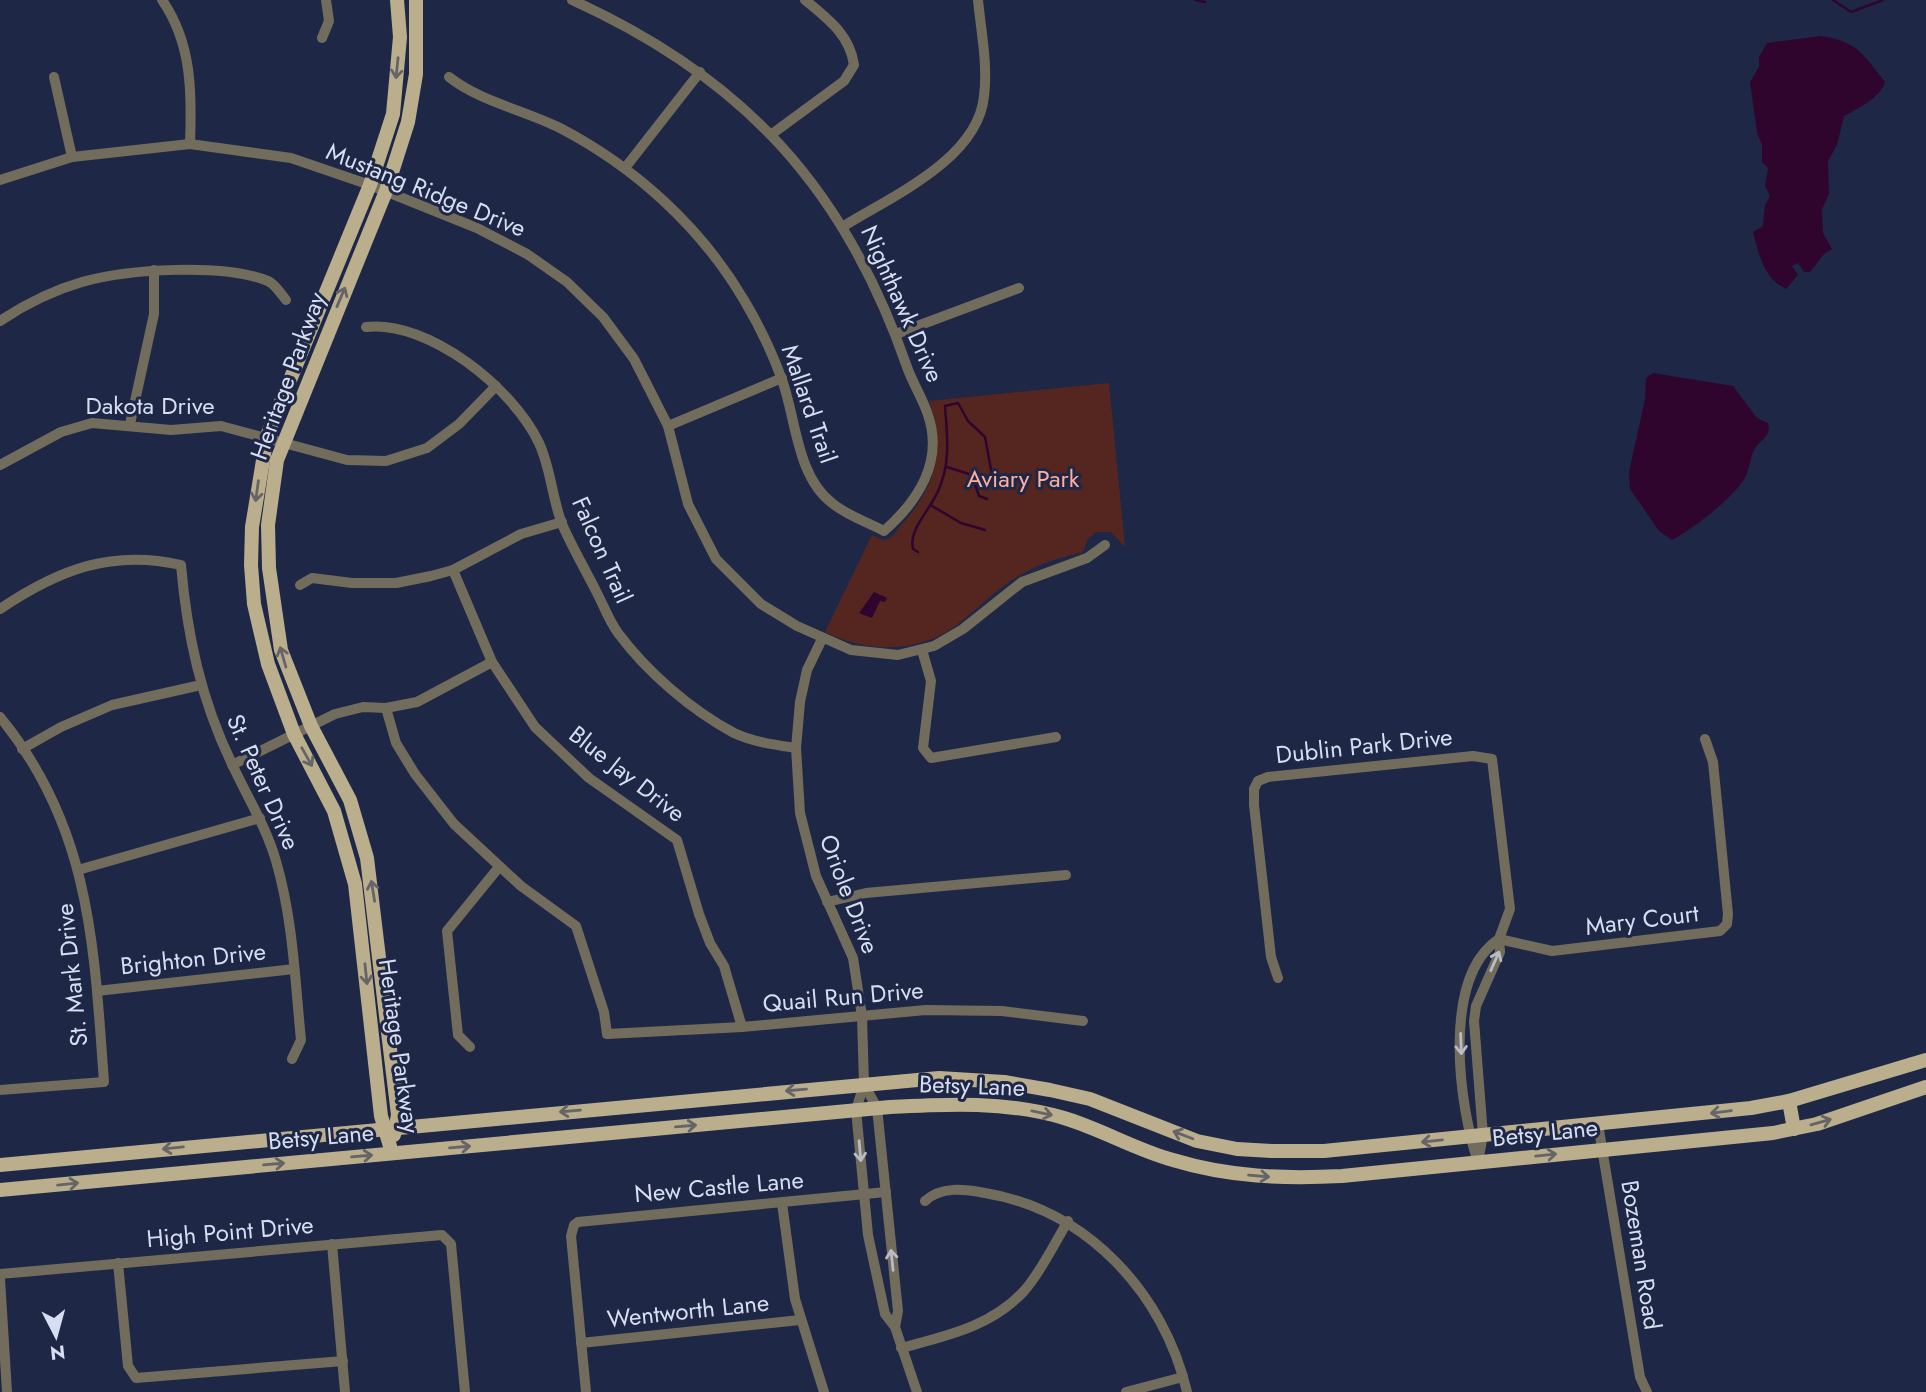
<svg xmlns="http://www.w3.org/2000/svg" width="1926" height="1392" font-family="Jost,sans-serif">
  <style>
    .green { fill: #552620 }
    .water { fill: #2f052e }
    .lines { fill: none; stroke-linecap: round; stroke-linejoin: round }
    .stream { stroke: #2f052e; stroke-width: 2.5 }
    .minor { stroke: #726c5c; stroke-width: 10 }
    .major { stroke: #bbae8d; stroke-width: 14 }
    .oneway { stroke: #656466 }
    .oneway2 { stroke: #b9bcc5 }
    .labels { text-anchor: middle; stroke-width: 6; stroke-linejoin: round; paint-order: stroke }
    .street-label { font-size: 24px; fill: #d7def2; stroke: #1e2846 }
    .park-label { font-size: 24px; fill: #fdaea1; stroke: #1e2846 }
  </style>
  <rect width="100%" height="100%" fill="#1e2846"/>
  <!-- green -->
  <path class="green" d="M1109,383L1125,547L1111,532H1096L1088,539L1083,552C1062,557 1041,563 1022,574C998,587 980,607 958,624C920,654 867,653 825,632L872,535L883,540C895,538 895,531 903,523C935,488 947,446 929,401Z"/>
  <!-- water -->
  <g class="water">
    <path d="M1821,36C1857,41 1864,55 1885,82C1880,98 1859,108 1844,116L1837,145L1828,161L1829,194L1822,209L1823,233L1832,249L1824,254L1810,272H1804L1798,263L1792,266L1798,275L1786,289C1763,278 1759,254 1753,232L1763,226L1765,205L1770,196L1765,186L1768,168L1762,162V145L1757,133L1750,82L1759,67V57L1767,43Z"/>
    <path d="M1653,373L1733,386L1757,418L1768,423C1772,437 1760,439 1754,450C1750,459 1749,472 1743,481C1730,500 1692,530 1672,540L1659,531L1630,489L1629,472L1645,399L1646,378Z"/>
    <path d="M874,592L887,598L885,602L880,601L872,618L859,613Z"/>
  </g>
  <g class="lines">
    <!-- stream -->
    <g class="stream">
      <path d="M1195,0L1205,2"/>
      <path d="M1833,0L1851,12L1883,0"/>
      <path d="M947,467L972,475L979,496L987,499"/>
      <path d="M932,506L961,523L985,530"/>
      <path d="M918,552L913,549C908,529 932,508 939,489C951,461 947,435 945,406L958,403L968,421L985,437L992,475"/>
    </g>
    <!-- minor -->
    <g class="minor">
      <path d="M162,0C192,43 192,93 190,144"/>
      <path d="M322,38L329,21L326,0"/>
      <path d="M54,77L72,157"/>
      <path d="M449,77C481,102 524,110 560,128C635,167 701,227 744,300C759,325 771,350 781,377C796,416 796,476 832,503C846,515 867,522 884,531C917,502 944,462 928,415C923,399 913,384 907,367C845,188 744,78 572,0"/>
      <path d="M772,134L844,81L854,65C850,35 828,19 805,0"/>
      <path d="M625,168L700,72"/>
      <path d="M0,180L72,157L190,144L291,158L370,185L477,228L527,254L567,282L603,317L634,359L668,426L688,504L716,559L761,604L797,626L851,650L898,655L934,646L963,629L1022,582L1087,558L1105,545"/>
      <path d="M844,226C892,196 978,159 984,96C988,65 981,31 978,0"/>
      <path d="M0,321C24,305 54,290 82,282C128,269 224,263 268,281C275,284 281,294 286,300"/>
      <path d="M366,327C429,320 513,388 539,443C551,469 552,498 562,524C572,547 585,569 596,591C603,604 609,621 618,633C647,672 691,710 734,733C753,742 776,745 796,748"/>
      <path d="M896,334L1019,288"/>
      <path d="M130,424L154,314V270"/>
      <path d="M668,426L782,378"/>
      <path d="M0,465L61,432L92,423L171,430L221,426L347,460L386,461L427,448L459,424L496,386"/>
      <path d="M453,570L492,662L535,727L589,778L677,840L699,914L710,943L724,966L742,1027"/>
      <path d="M300,585L312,578L352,583H396L431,576L453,570L521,534L562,522"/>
      <path d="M0,609C58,570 111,549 181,565C187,635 201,700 232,764C247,797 266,826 276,861C293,919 295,980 301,1040L292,1059"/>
      <path d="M822,639L807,670L800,702L796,748L800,813L816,876L853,958L862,1016L864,1084L856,1110L868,1235L885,1314L895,1327L917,1392"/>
      <path d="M922,650L931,681L923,748L931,758L1056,737"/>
      <path d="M386,708L396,743L415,774L454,824L521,886L576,926L604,1012L607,1034L742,1027L926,1010L1002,1011L1083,1021"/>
      <path d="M0,717C91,828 94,947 104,1082L0,1090"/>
      <path d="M22,749L61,727L112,705L201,685"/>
      <path d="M232,765L335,714L363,707L386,708L417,702L492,662"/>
      <path d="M78,870L260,818"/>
      <path d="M827,902L866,893L1066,875"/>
      <path d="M1499,939L1552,951L1720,931L1727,924L1728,914L1713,762L1705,739"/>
      <path d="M1278,978L1271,957L1254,805V789L1258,781L1268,777L1473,756L1492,759L1510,909L1499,939L1500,952L1476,1006L1474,1021L1483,1135L1478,1162C1459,1106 1441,977 1499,939"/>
      <path d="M97,991L294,969"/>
      <path d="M470,1047L458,1035L447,931L499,867"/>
      <path d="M864,1084L877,1108L898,1311L895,1327"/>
      <path d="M1598,1124L1640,1377L1647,1392"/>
      <path d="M925,1201C941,1186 964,1189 985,1193C1087,1210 1164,1293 1187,1392"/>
      <path d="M782,1203L795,1299L824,1392"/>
      <path d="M332,1244L345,1392"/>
      <path d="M118,1263L128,1366L136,1378L343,1361"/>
      <path d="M0,1274L442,1235L451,1244L465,1392"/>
      <path d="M0,1279L7,1392"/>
      <path d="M581,1343L800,1320"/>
      <path d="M901,1348C945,1336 991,1327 1024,1291C1041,1272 1054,1244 1068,1221"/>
      <path d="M586,1392L571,1236L574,1225L578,1222L886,1192"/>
      <path d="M1126,1392L1183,1377"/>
    </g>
    <!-- major -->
    <g class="major">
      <path d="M1789,1101L1794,1129"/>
      <path d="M394,1135L398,1115L367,858L350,800L311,726L281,650L269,568L268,525L277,460L386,191L408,122L416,74V0"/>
      <path d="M392,1153L381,1116L355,884L334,811L294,734L268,664L254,604L251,565L252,527L267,436L370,185L393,114L400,37L397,0"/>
      <path d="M0,1165L939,1078L1004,1082L1050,1090L1090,1099L1197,1141L1237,1149L1272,1151H1324L1751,1108L1789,1101L1926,1060"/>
      <path d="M0,1190L890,1107C948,1104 1007,1101 1064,1118C1101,1129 1136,1150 1173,1160C1229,1177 1284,1179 1342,1176L1773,1133L1817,1124L1926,1087"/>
    </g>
  </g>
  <!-- one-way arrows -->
  <defs><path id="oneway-shaft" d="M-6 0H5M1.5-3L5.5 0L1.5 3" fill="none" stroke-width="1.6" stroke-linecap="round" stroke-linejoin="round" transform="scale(1.75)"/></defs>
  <g class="oneway">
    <use href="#oneway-shaft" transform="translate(397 68) rotate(96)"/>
    <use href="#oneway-shaft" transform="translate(341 297) rotate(-67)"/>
    <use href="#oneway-shaft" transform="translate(257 491) rotate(98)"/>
    <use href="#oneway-shaft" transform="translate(283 657) rotate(-106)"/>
    <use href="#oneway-shaft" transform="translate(307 757) rotate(61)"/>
    <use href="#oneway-shaft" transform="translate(373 891) rotate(-99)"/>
    <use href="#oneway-shaft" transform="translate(366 974) rotate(84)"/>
    <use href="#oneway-shaft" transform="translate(796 1090) rotate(175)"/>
    <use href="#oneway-shaft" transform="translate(570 1111) rotate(175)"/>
    <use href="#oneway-shaft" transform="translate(1721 1112) rotate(173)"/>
    <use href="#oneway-shaft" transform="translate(1042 1113) rotate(12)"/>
    <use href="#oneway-shaft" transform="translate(1821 1122) rotate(-16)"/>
    <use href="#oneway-shaft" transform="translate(686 1126) rotate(-5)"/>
    <use href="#oneway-shaft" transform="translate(1183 1135) rotate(-159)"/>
    <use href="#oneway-shaft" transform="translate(1432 1141) rotate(174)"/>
    <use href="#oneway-shaft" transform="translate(460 1147) rotate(-5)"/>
    <use href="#oneway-shaft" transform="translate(173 1148) rotate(174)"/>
    <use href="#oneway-shaft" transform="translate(1546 1155) rotate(-6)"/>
    <use href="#oneway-shaft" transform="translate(362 1156) rotate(-5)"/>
    <use href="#oneway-shaft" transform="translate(274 1164) rotate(-5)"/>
    <use href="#oneway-shaft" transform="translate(1259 1176) rotate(5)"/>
    <use href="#oneway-shaft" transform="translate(68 1184) rotate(-6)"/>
  </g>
  <g class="oneway2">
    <use href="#oneway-shaft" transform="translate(1495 961) rotate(-66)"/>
    <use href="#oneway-shaft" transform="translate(1461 1044) rotate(88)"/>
    <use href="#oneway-shaft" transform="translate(860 1151) rotate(85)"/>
    <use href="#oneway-shaft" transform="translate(892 1260) rotate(-96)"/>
  </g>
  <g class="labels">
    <!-- street labels -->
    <g class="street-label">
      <text transform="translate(426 190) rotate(22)" y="8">Mustang Ridge Drive</text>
      <text transform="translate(902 304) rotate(66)" y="8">Nighthawk Drive</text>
      <text transform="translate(288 376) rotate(-70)" y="8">Heritage Parkway</text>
      <text transform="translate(809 404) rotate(71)" y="8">Mallard Trail</text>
      <text x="150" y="414">Dakota Drive</text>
      <text transform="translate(602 550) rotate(66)" y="8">Falcon Trail</text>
      <text transform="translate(1364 746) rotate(-6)" y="8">Dublin Park Drive</text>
      <text transform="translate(627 774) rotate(38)" y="8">Blue Jay Drive</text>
      <text transform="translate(263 782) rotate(66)" y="8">St. Peter Drive</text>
      <text transform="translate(849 894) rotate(69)" y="8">Oriole Drive</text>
      <text transform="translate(1642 920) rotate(-7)" y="8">Mary Court</text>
      <text transform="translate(193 959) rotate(-6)" y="8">Brighton Drive</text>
      <text transform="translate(72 975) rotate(-96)" y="8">St. Mark Drive</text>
      <text transform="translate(843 997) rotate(-5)" y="8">Quail Run Drive</text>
      <text transform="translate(399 1046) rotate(82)" y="8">Heritage Parkway</text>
      <text transform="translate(972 1086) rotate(2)" y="8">Betsy Lane</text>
      <text transform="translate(1545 1133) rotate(-6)" y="8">Betsy Lane</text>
      <text transform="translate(321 1137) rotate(-5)" y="8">Betsy Lane</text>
      <text transform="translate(719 1187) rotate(-5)" y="8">New Castle Lane</text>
      <text transform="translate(230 1232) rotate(-5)" y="8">High Point Drive</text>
      <text transform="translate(1641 1255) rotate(81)" y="8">Bozeman Road</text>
      <text transform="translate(688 1311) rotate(-6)" y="8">Wentworth Lane</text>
    </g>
    <!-- park labels -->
    <g class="park-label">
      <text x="1023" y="487">Aviary Park</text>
    </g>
  </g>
  <!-- north arrow -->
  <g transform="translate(56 1336) rotate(174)" stroke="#1e2846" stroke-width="5" paint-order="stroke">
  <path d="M0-5L12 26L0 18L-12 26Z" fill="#d7def2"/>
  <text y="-10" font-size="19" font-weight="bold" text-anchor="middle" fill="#d7def2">N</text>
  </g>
</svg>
